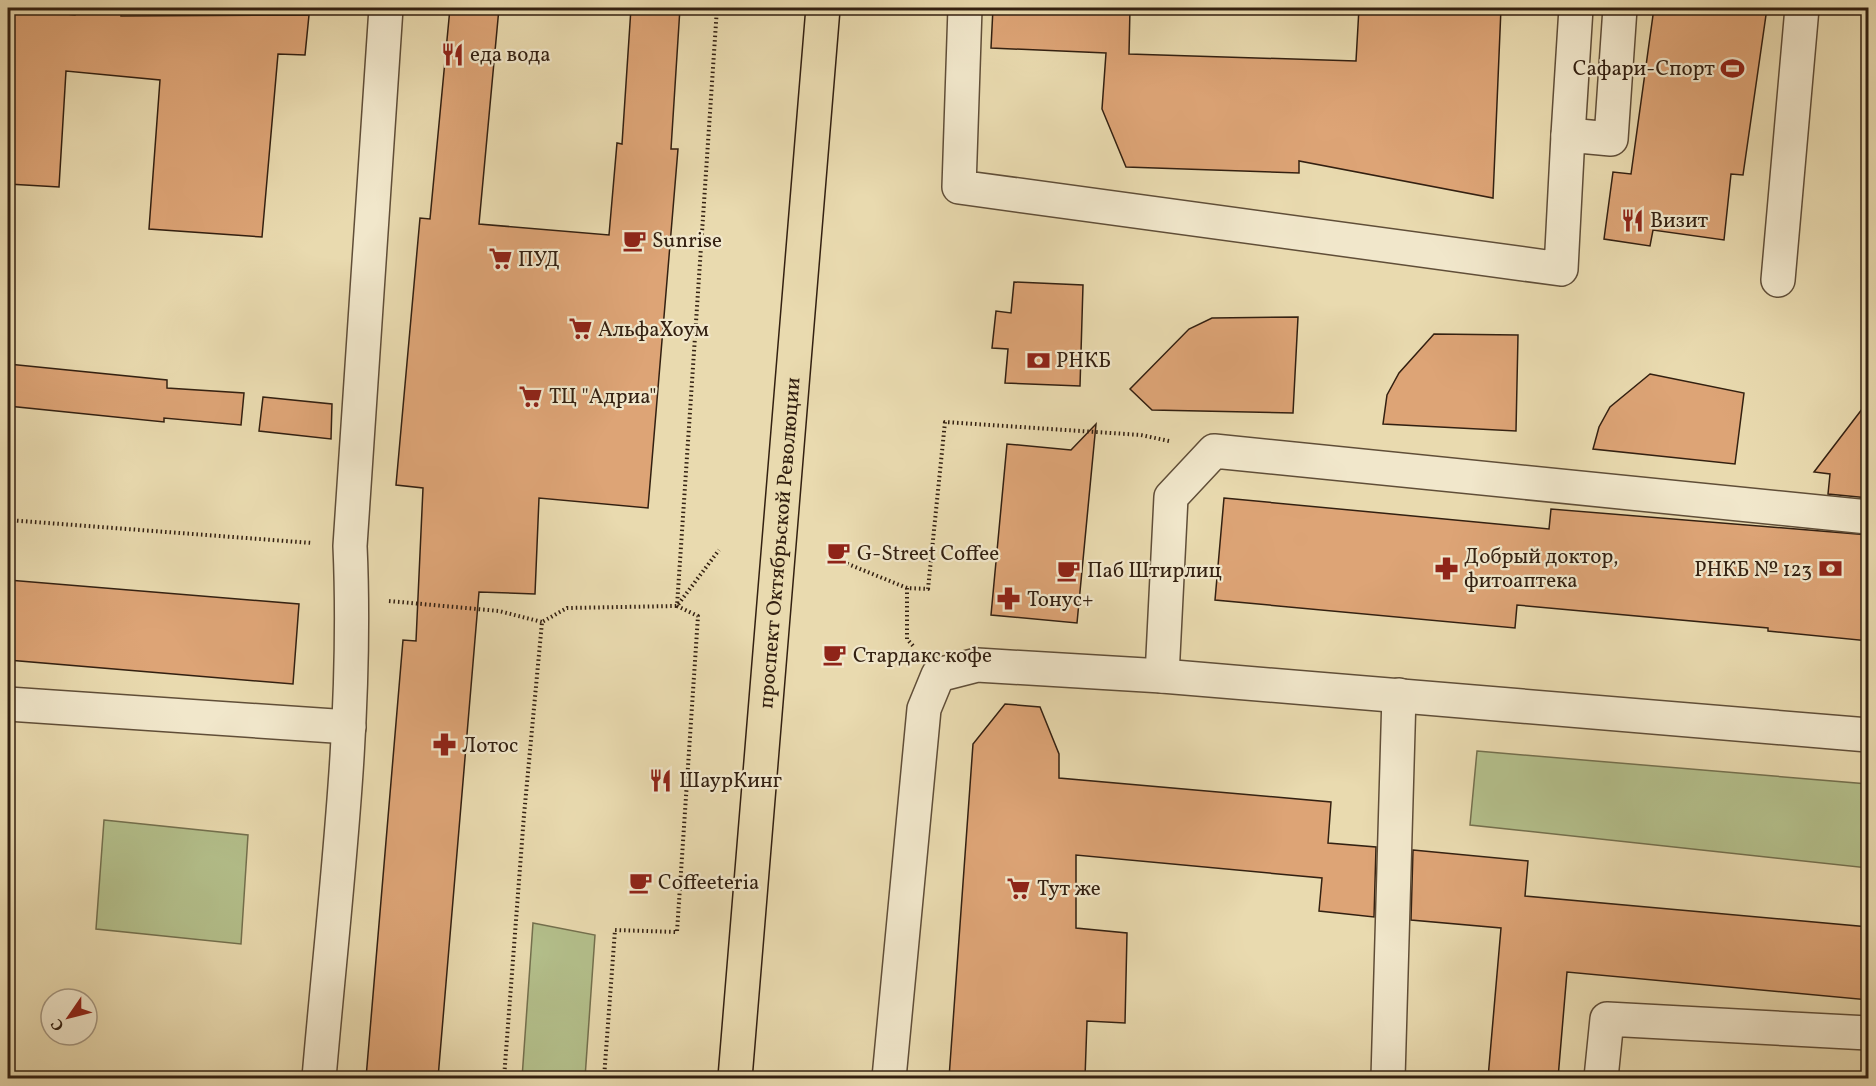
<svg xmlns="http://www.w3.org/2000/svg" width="1876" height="1086" font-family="Vollkorn,serif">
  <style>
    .green { fill: #b4c08c; stroke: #74704e; stroke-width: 1.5 }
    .building { fill: #dda476; stroke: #332011; stroke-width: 1.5 }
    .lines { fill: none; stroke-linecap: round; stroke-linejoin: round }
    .minor-casing { stroke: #604e38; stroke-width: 36 }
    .major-casing { stroke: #332011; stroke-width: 36 }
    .path { stroke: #332011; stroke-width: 4; stroke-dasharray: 1.5 3; stroke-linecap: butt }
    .minor { stroke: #f1e7cb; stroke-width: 33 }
    .major { stroke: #e9daaf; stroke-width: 33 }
    .labels { text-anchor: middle; stroke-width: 4.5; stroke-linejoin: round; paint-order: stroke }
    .poi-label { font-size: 21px; fill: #332011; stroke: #f1e7cb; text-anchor: start }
    .street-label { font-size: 21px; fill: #332011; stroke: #f1e7cb }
  </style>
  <rect width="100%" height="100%" fill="#e9daaf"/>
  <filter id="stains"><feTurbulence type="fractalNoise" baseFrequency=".00333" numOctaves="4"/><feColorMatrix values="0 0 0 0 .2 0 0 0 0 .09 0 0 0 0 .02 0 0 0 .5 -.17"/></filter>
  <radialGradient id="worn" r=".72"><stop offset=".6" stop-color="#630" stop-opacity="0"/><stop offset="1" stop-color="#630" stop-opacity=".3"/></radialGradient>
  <!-- green -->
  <g class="green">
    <path d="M1477,751L1868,784V868L1470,825Z"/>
    <path d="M104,820L248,835L241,944L96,929Z"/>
    <path d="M533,923L595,935L585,1078H522Z"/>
  </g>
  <!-- building -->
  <g class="building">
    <path d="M8,8L75,15L76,11L121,13V16L309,15L305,55L278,54L262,237L149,229L160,80L66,71L59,187L8,184Z"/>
    <path d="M450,8H499L479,224L609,235L617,143L622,144L631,8H680L671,149H678L648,508L539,498L535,594L479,592L438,1078H366L403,640L416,641L423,488L396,485L420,218L430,219Z"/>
    <path d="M993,8H1130L1129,54L1356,61L1359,8H1501L1493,198L1299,161V173L1126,167L1102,109L1106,53L991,48Z"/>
    <path d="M1654,8H1767L1743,175L1731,174L1724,240L1653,230L1650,246L1604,239L1613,172L1631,174Z"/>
    <path d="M1014,282L1083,285L1080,386L1005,383L1008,349L992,348L996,311L1011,313Z"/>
    <path d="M1298,317L1293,413L1152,410L1130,389L1189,329L1212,318Z"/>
    <path d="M1434,334L1518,335L1516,431L1383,424L1387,395L1399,373Z"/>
    <path d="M8,364L167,380V388L244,393L241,425L164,418V422L8,406Z"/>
    <path d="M1650,374L1744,393L1735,464L1593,449L1599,427L1610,407Z"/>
    <path d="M263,397L332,404L331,439L259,431Z"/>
    <path d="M1869,400V498L1828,494L1830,474L1814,472Z"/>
    <path d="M1096,424L1077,623L991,615L1007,444L1071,450Z"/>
    <path d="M1224,498L1549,529L1551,509L1869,535V641L1768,631V628L1517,605L1515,628L1215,600Z"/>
    <path d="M8,580L299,604L293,684L8,660Z"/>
    <path d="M1005,704L1040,707L1059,754V778L1331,802L1328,843L1376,847L1374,917L1319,911L1322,878L1076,855V928L1127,933L1125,1023L1087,1021L1085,1078H949L973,744Z"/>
    <path d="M1413,850L1528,861L1525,896L1869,927V1000L1567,972L1558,1078H1488L1501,928L1411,920Z"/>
  </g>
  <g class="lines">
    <defs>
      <g id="minor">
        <path d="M965,8L959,187L1561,269L1568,135L1611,139L1620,8"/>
        <path d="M1568,135L1576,8"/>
        <path d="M1778,280L1802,8"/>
        <path d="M1162,676L1171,497L1214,451L1868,517"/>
        <path d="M8,704L349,727"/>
        <path d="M319,1078C334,902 358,723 350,546L386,8"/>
        <path d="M889,1078L924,709L938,675L977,665L1162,676L1868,735"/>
        <path d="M1388,1078L1399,695"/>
        <path d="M1601,1078L1607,1019L1868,1033"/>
      </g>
      <g id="major">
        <path id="s1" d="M735,1078L823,8"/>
      </g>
    </defs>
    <!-- minor casing -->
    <use href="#minor" class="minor-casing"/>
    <!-- major casing -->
    <use href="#major" class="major-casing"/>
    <!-- path -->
    <g class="path">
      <path d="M8,520L312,543"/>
      <path d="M843,562L907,588L928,589L945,422L1141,435L1169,441"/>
      <path d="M907,588V639L914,647"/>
      <path d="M389,601L499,611L542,622"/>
      <path d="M504,1078L524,815L542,622L567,608L677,606L719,550"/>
      <path d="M604,1078L615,930L677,932L698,616L677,606L717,8"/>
    </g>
    <!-- minor -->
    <use href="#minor" class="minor"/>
    <!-- major -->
    <use href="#major" class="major"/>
  </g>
  <!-- icons -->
  <defs>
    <symbol id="restaurant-bare" viewBox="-9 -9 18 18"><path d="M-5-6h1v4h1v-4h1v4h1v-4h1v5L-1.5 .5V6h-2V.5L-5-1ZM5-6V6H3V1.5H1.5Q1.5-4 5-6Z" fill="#8f2418" stroke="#f1e7cb" stroke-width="2.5" paint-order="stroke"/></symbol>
    <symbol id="stadium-bare" viewBox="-9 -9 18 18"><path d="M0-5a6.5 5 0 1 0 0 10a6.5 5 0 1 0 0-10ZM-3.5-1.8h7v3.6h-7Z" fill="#8f2418" stroke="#f1e7cb" stroke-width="2.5" paint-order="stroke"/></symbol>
    <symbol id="cafe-bare" viewBox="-9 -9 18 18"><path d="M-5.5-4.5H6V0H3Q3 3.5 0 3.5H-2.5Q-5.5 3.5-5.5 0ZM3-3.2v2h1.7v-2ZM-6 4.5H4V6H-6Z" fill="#8f2418" stroke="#f1e7cb" stroke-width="2.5" paint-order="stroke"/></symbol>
    <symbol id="supermarket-bare" viewBox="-9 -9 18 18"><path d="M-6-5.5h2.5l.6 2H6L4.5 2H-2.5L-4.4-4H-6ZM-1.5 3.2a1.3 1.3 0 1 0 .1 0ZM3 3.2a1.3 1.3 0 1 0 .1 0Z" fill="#8f2418" stroke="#f1e7cb" stroke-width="2.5" paint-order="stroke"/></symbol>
    <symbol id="bank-bare" viewBox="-9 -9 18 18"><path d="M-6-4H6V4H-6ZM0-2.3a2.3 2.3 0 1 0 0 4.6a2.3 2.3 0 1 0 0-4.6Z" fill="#8f2418" stroke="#f1e7cb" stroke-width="2.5" paint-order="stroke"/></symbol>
    <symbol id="pharmacy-bare" viewBox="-9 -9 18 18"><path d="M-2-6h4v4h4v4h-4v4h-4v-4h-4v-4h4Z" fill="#8f2418" stroke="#f1e7cb" stroke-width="2.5" paint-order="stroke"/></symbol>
  </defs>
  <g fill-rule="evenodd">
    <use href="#restaurant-bare" x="436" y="38" width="33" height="33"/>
    <use href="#stadium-bare" x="1716" y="52" width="33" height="33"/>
    <use href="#restaurant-bare" x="1616" y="204" width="33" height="33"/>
    <use href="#cafe-bare" x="618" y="224" width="33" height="33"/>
    <use href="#supermarket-bare" x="484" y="242" width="33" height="33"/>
    <use href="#supermarket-bare" x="564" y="312" width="33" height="33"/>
    <use href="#bank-bare" x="1022" y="344" width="33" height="33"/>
    <use href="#supermarket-bare" x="514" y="380" width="33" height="33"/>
    <use href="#cafe-bare" x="822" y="536" width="33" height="33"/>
    <use href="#pharmacy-bare" x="1430" y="552" width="33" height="33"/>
    <use href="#bank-bare" x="1814" y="552" width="33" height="33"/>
    <use href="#cafe-bare" x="1052" y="554" width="33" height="33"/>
    <use href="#pharmacy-bare" x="992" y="582" width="33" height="33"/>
    <use href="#cafe-bare" x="818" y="638" width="33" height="33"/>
    <use href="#pharmacy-bare" x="428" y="728" width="33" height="33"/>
    <use href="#restaurant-bare" x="644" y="764" width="33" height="33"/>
    <use href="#cafe-bare" x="624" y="866" width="33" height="33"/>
    <use href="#supermarket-bare" x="1002" y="872" width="33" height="33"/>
  </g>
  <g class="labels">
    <!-- poi labels -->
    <g class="poi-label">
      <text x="470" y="61">еда вода</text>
      <text x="1715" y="75" text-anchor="end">Сафари-Спорт</text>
      <text x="1650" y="227">Визит</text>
      <text x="652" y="247">Sunrise</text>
      <text x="518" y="266">ПУД</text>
      <text x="598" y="336">АльфаХоум</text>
      <text x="1056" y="367">РНКБ</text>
      <text x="549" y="403">ТЦ "Адриа"</text>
      <text x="857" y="560">G-Street Coffee</text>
      <text x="1464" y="563">Добрый доктор,<tspan x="1464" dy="24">фитоаптека</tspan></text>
      <text x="1812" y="576" text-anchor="end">РНКБ № 123</text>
      <text x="1087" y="577">Паб Штирлиц</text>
      <text x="1027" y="606">Тонус+</text>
      <text x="853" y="662">Стардакс кофе</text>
      <text x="462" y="752">Лотос</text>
      <text x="679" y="787">ШаурКинг</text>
      <text x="658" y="889">Coffeeteria</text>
      <text x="1037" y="895">Тут же</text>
    </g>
    <!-- street labels -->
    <g class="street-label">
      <text dy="7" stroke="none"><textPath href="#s1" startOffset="537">проспект Октябрьской Революции</textPath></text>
    </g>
  </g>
  <!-- margin -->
  <rect width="1876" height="1086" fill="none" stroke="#e9daaf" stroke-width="30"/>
  <rect x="9" y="9" width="1858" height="1068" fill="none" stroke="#332011" stroke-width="3"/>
  <rect x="15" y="15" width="1846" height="1056" fill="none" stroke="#332011" stroke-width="1.5"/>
  <!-- north arrow -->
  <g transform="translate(69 1017) rotate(235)"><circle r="28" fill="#f1e7cb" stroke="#a59781" stroke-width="1.5"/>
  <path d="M0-4.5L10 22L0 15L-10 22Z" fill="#8f2418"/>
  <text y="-9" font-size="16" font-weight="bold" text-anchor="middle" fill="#332011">С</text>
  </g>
  <rect width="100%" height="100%" filter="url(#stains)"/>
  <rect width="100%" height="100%" fill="url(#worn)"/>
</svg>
